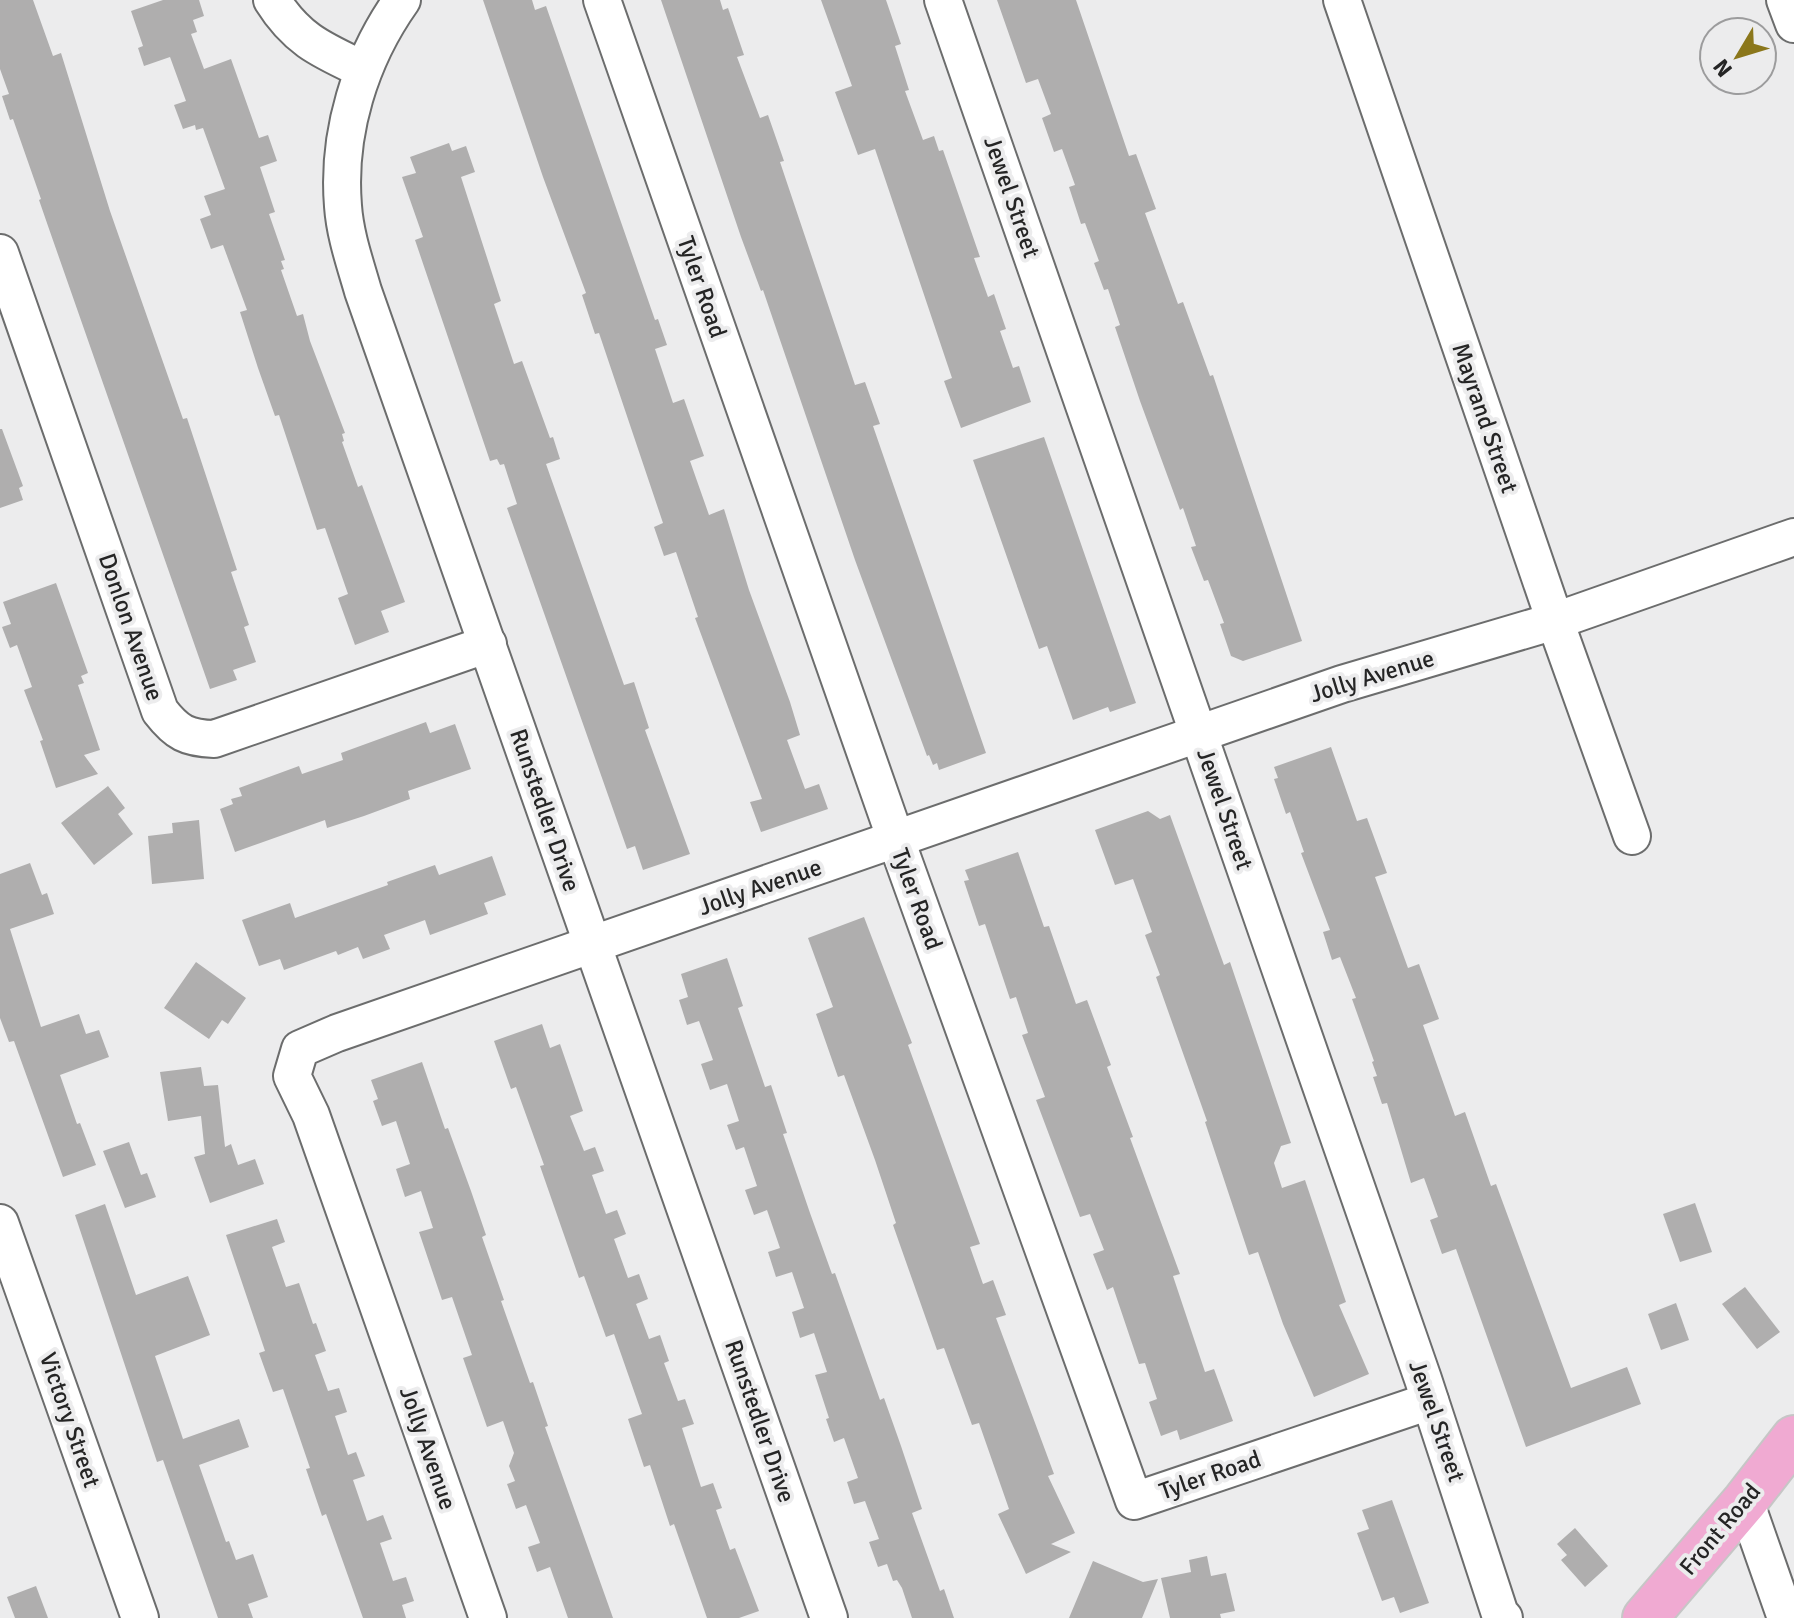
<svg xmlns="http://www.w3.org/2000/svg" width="1794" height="1618" font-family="Signika,sans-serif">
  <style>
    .building { fill: #afaeae }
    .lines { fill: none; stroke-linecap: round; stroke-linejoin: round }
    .minor-casing { stroke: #6c6d6d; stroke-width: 40 }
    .major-casing { stroke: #c6c6c6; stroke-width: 48 }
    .minor { stroke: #fff; stroke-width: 36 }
    .major { stroke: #f0aad2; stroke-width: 44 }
    .labels { text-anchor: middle; stroke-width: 8; stroke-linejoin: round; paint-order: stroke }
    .street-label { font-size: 24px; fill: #252525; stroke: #ececed }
  </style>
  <rect width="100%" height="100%" fill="#ececed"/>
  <!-- building -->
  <g class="building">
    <path d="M0,0H33L53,56L61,53L110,211L183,419L187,418L237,570L231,572L249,625L244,627L256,662L233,670L237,680L210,689L48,226L39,200L41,199L13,119L10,120L2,96L9,94L0,69Z"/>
    <path d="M163,0H199L204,16L193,20L197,32L191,34L204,69L231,59L259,138L268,135L277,161L260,167L275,212L269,214L285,260L281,261L284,269L281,270L297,316L303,314L310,341L345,433L342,434L344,441L342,442L358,487L362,485L405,602L381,611L389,632L355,645L338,598L348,594L325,528L317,530L279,415L275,416L258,368L240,312L247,310L223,245L211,249L200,219L211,215L204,196L225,189L203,128L196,130L195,125L183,129L174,105L186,101L170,57L144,66L138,48L143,46L131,11Z"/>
    <path d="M483,0H532L535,10L546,6L655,320L658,319L667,345L655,349L673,403L684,399L704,456L690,461L709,515L724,509L749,590L790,702L800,735L787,740L805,789L819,784L828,809L761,832L750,802L762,799L695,618L698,617L676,552L664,556L654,527L663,523L599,333L595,334L582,295L586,293L543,177Z"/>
    <path d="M661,0H720L723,10L728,8L744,55L737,57L760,118L768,115L784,161L780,162L855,385L865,382L880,424L873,426L986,753L939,770L937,763L933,765L929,755L927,756L855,560L763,290L761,291L741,237Z"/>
    <path d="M821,0H886L901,44L895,46L909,90L905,91L923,140L934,136L939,151L943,150L980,257L974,258L988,297L994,294L1006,329L1000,331L1013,368L1019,366L1031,402L961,428L944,381L952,378L875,149L858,155L835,92L852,86Z"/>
    <path d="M997,0H1076L1129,156L1136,154L1156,209L1145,213L1178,304L1183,302L1210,376L1213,375L1302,641L1243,661L1231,656L1220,624L1224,623L1208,580L1204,581L1191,547L1196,546L1183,508L1180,510L1140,401L1115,327L1120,325L1108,289L1104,290L1094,263L1099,261L1085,223L1081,224L1069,187L1075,185L1062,149L1054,152L1042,118L1051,114L1038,79L1026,83Z"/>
    <path d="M449,143L452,151L466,146L475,172L461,177L501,301L494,304L514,364L522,361L550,438L553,437L560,459L546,464L624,685L634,682L649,728L645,730L690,854L643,870L635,846L627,849L507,508L517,504L504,464L500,465L497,459L490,461L415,240L423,237L402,177L416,173L410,157Z"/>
    <path d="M0,429H2L23,486L19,488L23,500L0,508Z"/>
    <path d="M1044,437L1136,703L1110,712L1108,707L1073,720L1047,646L1039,649L973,460Z"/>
    <path d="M56,583L88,673L81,676L84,683L78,685L100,750L84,755L98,774L56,788L40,741L43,740L24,690L32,687L17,645L10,648L2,627L11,624L3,602Z"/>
    <path d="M426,722L430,733L455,724L471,769L408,791L410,799L364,816L327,828L325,820L235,852L220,809L233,804L231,799L242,796L239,788L299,766L302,774L343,760L341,753Z"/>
    <path d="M1331,747L1357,821L1367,818L1387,873L1375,877L1408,968L1419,964L1439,1019L1423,1025L1455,1116L1465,1112L1491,1186L1496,1184L1571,1388L1627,1367L1641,1404L1526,1447L1456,1249L1442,1254L1430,1220L1438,1217L1424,1178L1411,1183L1387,1103L1382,1104L1373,1077L1377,1076L1372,1062L1374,1061L1352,999L1356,998L1340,957L1332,960L1323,932L1330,930L1301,853L1304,852L1290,812L1286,814L1274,779L1278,778L1274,767Z"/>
    <path d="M108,786L125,808L118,814L133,834L94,865L61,823Z"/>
    <path d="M1148,811L1160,819L1170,815L1224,965L1230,962L1291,1143L1281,1146L1274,1163L1282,1188L1305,1180L1346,1302L1339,1305L1369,1374L1314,1397L1283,1324L1258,1252L1249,1255L1205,1122L1207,1121L1156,977L1160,975L1145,935L1152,932L1133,879L1115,885L1095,830Z"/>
    <path d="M199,820L204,879L152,884L148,836L173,833L172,823Z"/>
    <path d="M1018,852L1044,927L1049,926L1076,1004L1087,1000L1111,1065L1107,1067L1133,1137L1130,1138L1180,1274L1173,1276L1205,1372L1214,1369L1233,1421L1180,1440L1177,1430L1161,1436L1149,1402L1157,1399L1145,1363L1139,1364L1113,1287L1107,1290L1093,1254L1104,1250L1090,1214L1080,1217L1036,1100L1045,1097L1022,1035L1028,1033L1016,997L1010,999L985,924L979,926L964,881L969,880L965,870Z"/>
    <path d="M492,856L506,895L484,903L488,914L430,935L425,920L384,935L390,949L363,959L358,947L338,955L336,951L284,970L280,959L259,966L242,920L290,903L295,918L388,885L387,882L435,865L439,875Z"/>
    <path d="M30,863L42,895L47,893L54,914L10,929L41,1027L79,1014L86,1034L99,1030L109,1057L60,1075L77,1124L80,1123L96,1165L63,1177L14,1041L9,1042L0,1018V874Z"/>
    <path d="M864,917L912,1043L908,1045L980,1244L970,1247L983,1284L993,1280L1006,1315L996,1318L1054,1474L1048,1476L1075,1533L1051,1544L1071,1552L1026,1574L998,1514L1009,1509L979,1423L972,1425L944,1348L937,1350L893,1225L896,1223L875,1160L844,1075L838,1077L816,1014L833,1007L808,938Z"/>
    <path d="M727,958L743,1006L738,1008L765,1087L771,1085L787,1133L783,1134L810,1213L832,1274L835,1273L880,1400L884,1398L901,1446L922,1509L912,1513L940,1591L944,1589L954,1618H912L902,1588L897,1580L893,1581L887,1564L878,1567L869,1542L879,1539L865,1501L854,1504L847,1482L858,1478L844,1438L834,1442L826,1419L829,1418L815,1375L827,1372L814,1333L800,1338L792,1312L804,1308L792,1272L776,1277L768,1252L780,1248L767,1210L754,1215L745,1190L757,1186L744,1147L736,1150L727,1125L739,1121L727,1084L710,1090L701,1064L713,1060L699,1021L687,1025L679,1000L688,997L681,974Z"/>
    <path d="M196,962L246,998L228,1024L222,1020L209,1039L164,1008Z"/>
    <path d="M542,1024L550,1048L560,1044L583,1111L570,1116L584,1151L595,1147L604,1171L592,1175L606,1214L617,1210L626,1234L614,1239L628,1278L639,1274L648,1299L636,1304L649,1339L660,1335L669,1361L664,1363L678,1401L685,1399L694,1424L682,1428L701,1487L713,1483L722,1508L716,1510L730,1550L735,1548L759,1611L739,1618H707L674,1524L670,1526L650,1465L644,1467L628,1419L642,1414L614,1334L606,1337L584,1276L579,1278L540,1166L544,1165L516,1087L511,1089L494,1041Z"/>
    <path d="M422,1062L445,1129L448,1128L471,1191L486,1235L482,1237L504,1300L501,1301L530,1383L533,1382L548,1426L545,1427L613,1618H568L550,1567L537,1572L528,1547L540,1543L526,1505L516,1509L507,1484L515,1481L509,1466L514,1453L503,1421L487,1427L463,1358L472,1355L452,1297L442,1300L419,1232L433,1228L421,1191L405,1197L396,1169L410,1164L396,1121L382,1126L373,1101L378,1099L371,1080Z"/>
    <path d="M201,1067L204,1086L218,1085L225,1147L231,1144L238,1165L255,1159L264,1184L210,1203L194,1157L205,1154L201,1116L168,1121L160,1072Z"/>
    <path d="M129,1142L141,1175L147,1173L156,1197L125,1208L103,1151Z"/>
    <path d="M1695,1203L1712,1252L1680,1262L1663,1214Z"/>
    <path d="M105,1204L136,1295L188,1276L210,1335L155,1356L183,1439L239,1419L249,1447L199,1465L226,1542L229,1541L236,1560L253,1554L268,1597L248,1604L253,1618H218L163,1460L157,1462L75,1215Z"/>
    <path d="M277,1219L285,1242L272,1247L286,1287L299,1283L313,1324L316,1323L326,1351L315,1355L328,1391L339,1388L347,1412L335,1416L348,1455L356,1452L365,1476L353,1480L367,1521L383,1515L392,1539L380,1543L393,1581L406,1577L414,1601L402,1605L406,1618H363L326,1514L322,1516L306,1469L310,1468L283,1389L273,1392L259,1353L265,1351L226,1235Z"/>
    <path d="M1745,1287L1780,1332L1757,1349L1722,1304Z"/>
    <path d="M1676,1303L1689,1340L1661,1350L1648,1314Z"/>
    <path d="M1392,1500L1429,1603L1400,1613L1394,1597L1382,1601L1357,1533L1369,1529L1362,1510Z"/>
    <path d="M1575,1528L1608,1566L1585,1587L1561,1560L1567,1555L1557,1544Z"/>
    <path d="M1207,1556L1211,1576L1226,1573L1235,1611L1220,1614L1221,1618H1170L1161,1578L1191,1572L1189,1560Z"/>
    <path d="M1093,1561L1143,1582L1158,1579L1142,1618H1069Z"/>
    <path d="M36,1586L48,1618H15L7,1597Z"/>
  </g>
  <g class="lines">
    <defs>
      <g id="minor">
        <path d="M272,0C297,40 322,50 362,69"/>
        <path d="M402,0C360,59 337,133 343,206C345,235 355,263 363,291L829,1618"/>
        <path d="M602,0L896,840L1134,1501L1430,1401"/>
        <path d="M943,0L1423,1379L1500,1614L1504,1618"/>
        <path d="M1342,0L1555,621L1632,836"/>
        <path d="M1785,0L1794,24"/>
        <path d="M0,253L160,711C177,733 187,738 214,739L488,644"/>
        <path d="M0,1223L140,1618"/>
        <path d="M1745,1501L1786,1618"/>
        <path d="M488,1618L311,1115L292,1076L300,1049L337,1033L1342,684L1555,621L1794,537"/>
      </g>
      <path id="major" d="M1645,1618L1745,1501L1794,1438"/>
    </defs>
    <!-- minor casing -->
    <use href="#minor" class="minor-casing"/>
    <!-- major casing -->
    <use href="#major" class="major-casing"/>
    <!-- minor -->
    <use href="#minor" class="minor"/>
    <!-- major -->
    <use href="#major" class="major"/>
  </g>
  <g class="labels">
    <!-- street labels -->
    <g class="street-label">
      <text transform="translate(1012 197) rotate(71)" y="8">Jewel Street</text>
      <text transform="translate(702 287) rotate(71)" y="8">Tyler Road</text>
      <text transform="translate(1485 418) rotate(71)" y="8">Mayrand Street</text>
      <text transform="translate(131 627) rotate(71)" y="8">Donlon Avenue</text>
      <text transform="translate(1372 676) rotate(-17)" y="8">Jolly Avenue</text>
      <text transform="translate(1225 809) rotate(71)" y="8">Jewel Street</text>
      <text transform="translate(545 810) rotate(71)" y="8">Runstedler Drive</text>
      <text transform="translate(760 887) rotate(-19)" y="8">Jolly Avenue</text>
      <text transform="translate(917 899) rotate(70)" y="8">Tyler Road</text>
      <text transform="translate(70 1420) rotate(71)" y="8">Victory Street</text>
      <text transform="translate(760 1421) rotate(71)" y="8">Runstedler Drive</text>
      <text transform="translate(1437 1421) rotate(71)" y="8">Jewel Street</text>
      <text transform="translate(428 1448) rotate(71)" y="8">Jolly Avenue</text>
      <text transform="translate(1210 1475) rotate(-19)" y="8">Tyler Road</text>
      <text transform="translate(1720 1529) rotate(-50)" y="8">Front Road</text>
    </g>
  </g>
  <!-- north arrow -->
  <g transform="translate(1738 56) rotate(232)"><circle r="38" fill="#ececed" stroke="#9c9c9d" stroke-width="2"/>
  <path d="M0-6L14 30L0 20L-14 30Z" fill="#8b771b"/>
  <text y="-12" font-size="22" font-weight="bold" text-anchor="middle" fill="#252525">N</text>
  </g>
</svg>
